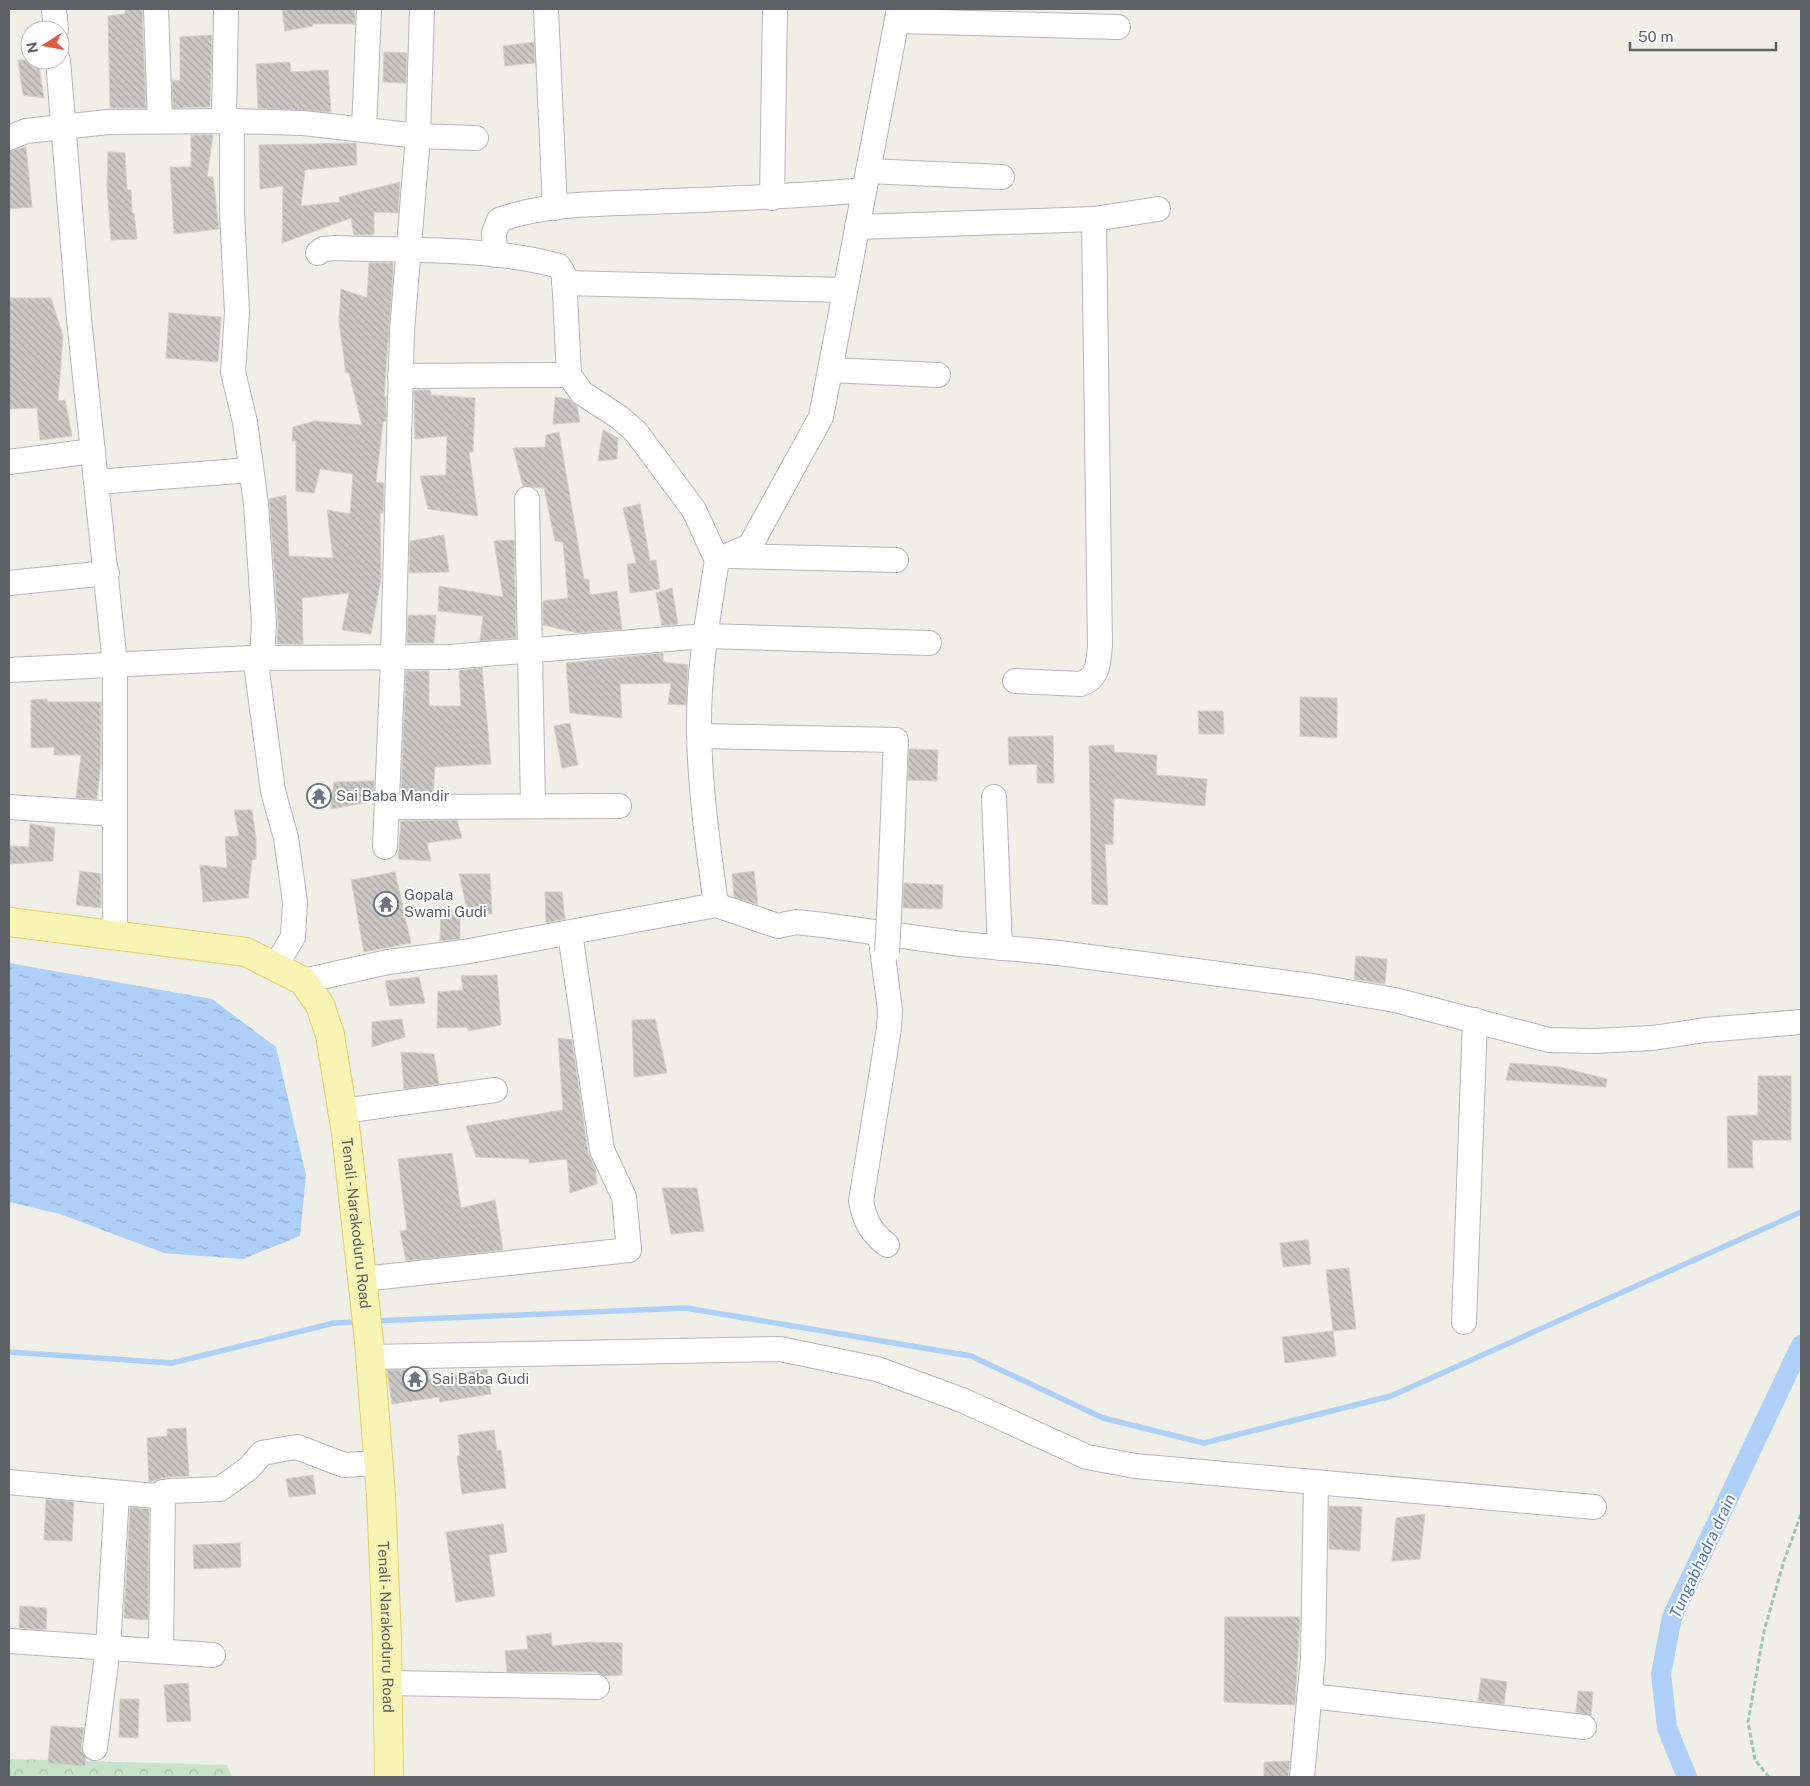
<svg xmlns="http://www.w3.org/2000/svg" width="1810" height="1786" font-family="'Public Sans',sans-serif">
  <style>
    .forest { fill: url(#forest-crowns) }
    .water { fill: url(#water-ripples) }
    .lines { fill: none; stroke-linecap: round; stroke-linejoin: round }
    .stream { stroke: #aed0f8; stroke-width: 5.5 }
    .canal { stroke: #aed0f8; stroke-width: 20 }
    .building { fill: url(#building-back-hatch); stroke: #d3d1c6 }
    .minor-casing { stroke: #b4b6ba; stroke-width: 26 }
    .major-casing { stroke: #e6cf6a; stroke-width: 30 }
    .path { stroke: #9fc5ae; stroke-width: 3; stroke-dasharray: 5 2.5; stroke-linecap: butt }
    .minor { stroke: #fff; stroke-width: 24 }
    .major { stroke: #f8f4b3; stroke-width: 28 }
    .minor-bridge-casing { stroke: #b4b6ba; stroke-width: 26; stroke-linecap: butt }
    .minor-bridge { stroke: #fff; stroke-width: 24 }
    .labels { text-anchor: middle; stroke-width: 4; stroke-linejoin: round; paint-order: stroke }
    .worship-label { font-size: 15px; fill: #5b616d; stroke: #fff; text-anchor: start }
    .street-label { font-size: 15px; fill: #5e6166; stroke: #fff }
    .water-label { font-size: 16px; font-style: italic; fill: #4f75b2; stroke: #fff }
  </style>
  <defs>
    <pattern id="forest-crowns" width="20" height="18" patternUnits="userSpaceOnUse" patternTransform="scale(1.25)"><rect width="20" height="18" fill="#c6e4c9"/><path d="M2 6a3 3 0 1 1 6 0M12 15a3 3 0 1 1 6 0" fill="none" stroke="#a4bca7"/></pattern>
    <pattern id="water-ripples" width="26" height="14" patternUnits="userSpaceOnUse" patternTransform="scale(1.25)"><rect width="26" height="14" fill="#aed0f8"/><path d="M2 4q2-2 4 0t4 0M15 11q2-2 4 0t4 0" fill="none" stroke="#91accd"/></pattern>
    <pattern id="building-back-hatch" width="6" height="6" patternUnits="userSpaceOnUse" patternTransform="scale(1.25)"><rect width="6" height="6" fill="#cbc8c4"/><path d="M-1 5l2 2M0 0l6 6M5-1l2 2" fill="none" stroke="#a8a6a3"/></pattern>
  </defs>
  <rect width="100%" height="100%" fill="#efeee7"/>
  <!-- forest -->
  <path class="forest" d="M9,1759L227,1765L232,1777H9Z"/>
  <!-- water -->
  <path class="water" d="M9,963L212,999L276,1047L306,1175L300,1236L243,1259L164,1253L60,1214L9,1202Z"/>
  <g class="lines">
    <!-- stream -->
    <g class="stream">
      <path d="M373,1321L686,1308L971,1356L1103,1418L1204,1443L1391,1396L1801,1212"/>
      <path d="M9,1352L172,1363L334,1323L359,1322"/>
    </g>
    <!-- canal -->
    <path class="canal" d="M1687,1777L1667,1728L1661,1674L1672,1617L1801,1345"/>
  </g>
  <!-- building -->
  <g class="building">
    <path d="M125,9L142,10L146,108H110L108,16L125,14Z"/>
    <path d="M282,9H355V24H313V26L285,31Z"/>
    <path d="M212,35L210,107L173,108L172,80L180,81V37Z"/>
    <path d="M534,42L535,63L505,66L503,46Z"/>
    <path d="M384,52L407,53L406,83L383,82Z"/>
    <path d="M18,60H38L44,98L23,95Z"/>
    <path d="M290,62L291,72L328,70L331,112L258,108L256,64Z"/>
    <path d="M191,135H213L207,177H213L219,229L174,234L170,167H191Z"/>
    <path d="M356,143L357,165L305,170L301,206L340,202L339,197L400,182L398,213L374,212V235H354L351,218L282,243L283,186L260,189L259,145Z"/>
    <path d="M26,147L32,207L9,209V151Z"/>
    <path d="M108,152L125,153L127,190H131L132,213H134L137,239L111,240L107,188Z"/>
    <path d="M369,263H393V274L384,396H386V421L383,422L376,482L384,483L383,513H380L381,578L371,634L342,630L349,593L302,598L303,644H277L278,621L269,499L286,495L289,556L333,558L327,510L350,514L353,474L320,469L314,493L296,491V441H292L293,427L315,421L362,425L349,373H346L339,322L341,289L367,298Z"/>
    <path d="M9,298H51L63,336L58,401L65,400L72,436L40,440L37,408L9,409Z"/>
    <path d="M169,313L221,317L218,362L166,358Z"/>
    <path d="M414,390H430L431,395L475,398L473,452H469L478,516L428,509L420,476L446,475L447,436L415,439Z"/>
    <path d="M555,397L569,399L577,406L580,422L553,424Z"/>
    <path d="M603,430L618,438L617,459L598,461Z"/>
    <path d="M559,432L584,579H589L590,595L617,591L622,629L578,633L543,625V601L568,598L563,542L555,541L544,488L523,486L513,448L545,447L546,435Z"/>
    <path d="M640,504L650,561L656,560L660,589L630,593L627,564L636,563L623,508Z"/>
    <path d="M444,535L449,572L409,573L410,541Z"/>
    <path d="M514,540L516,638L480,641L483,616L438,611L439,586L503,597L494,541Z"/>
    <path d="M672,588L678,624L662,626L656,593Z"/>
    <path d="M408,615H436L434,643H407Z"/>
    <path d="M663,653V662L688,665L686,705L668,704L671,683L620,684L622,718L570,713L566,663Z"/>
    <path d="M482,668L491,764L435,767L433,793H401L406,671H429V706H461L459,670Z"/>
    <path d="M1300,697L1337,698V738L1300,736Z"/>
    <path d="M47,699V702H101V762L97,799L76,798L81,755H54V747L31,748V700Z"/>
    <path d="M1198,711H1223L1224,734H1199Z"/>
    <path d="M570,723L578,765L562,768L554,726Z"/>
    <path d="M1053,736L1054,783H1037V764L1009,765L1008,737Z"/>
    <path d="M1114,745V752L1157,755L1156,775L1207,779L1205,806L1114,798L1113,845L1105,844L1108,905L1092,904L1089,746Z"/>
    <path d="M909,749L938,750L937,781L908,780Z"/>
    <path d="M374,781L373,799H370L369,802L331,809L334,782Z"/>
    <path d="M234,810H252L256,838V859L252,860L248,898L203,902L200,865L227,868L225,837L239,836Z"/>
    <path d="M457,820L462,838L427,843L431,861L398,859L401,821Z"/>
    <path d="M30,824L55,828L53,861L9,864V846L29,847Z"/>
    <path d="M80,871L101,874V908L76,905Z"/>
    <path d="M754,871L758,905L734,897L732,874Z"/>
    <path d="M395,872L411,943L364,952L351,880Z"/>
    <path d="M459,874H490L492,914L468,913Z"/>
    <path d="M904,883L943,885L942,909L903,908Z"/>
    <path d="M545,892H562L565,919L546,923Z"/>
    <path d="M441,909L460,912V939L440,941Z"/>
    <path d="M1356,956L1387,959L1385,984L1354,979Z"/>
    <path d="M497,975L501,1025L468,1031V1027L437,1028L438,992L463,990L461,976Z"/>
    <path d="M419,977L425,1003L390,1006L385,981Z"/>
    <path d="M402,1019L405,1037L372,1047V1022Z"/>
    <path d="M655,1019L667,1073L634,1077L632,1020Z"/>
    <path d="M558,1038L572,1040L588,1152L595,1168L597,1184L570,1193L567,1159L529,1163V1159L476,1157L466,1126L563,1110Z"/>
    <path d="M401,1052L434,1054L439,1084L404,1089Z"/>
    <path d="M1510,1063L1560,1067L1607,1079L1606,1087L1506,1080Z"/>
    <path d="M1758,1076H1791V1140H1752L1753,1168H1728L1727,1116L1758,1115Z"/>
    <path d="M452,1153L461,1208L495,1200L503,1250L406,1261L400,1231L407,1230L398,1159Z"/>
    <path d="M662,1188H697L704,1231L671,1234Z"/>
    <path d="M1308,1240L1311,1264L1283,1267L1280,1243Z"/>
    <path d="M1349,1268L1356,1329L1333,1331L1326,1270Z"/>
    <path d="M1333,1331L1336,1356L1285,1363L1282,1337Z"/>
    <path d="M487,1369L491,1394L440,1402L439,1397L392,1404L387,1370H428L430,1379Z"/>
    <path d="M186,1428L189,1476L168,1477L149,1482L147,1438L167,1436V1429Z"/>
    <path d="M494,1430L497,1451L501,1450L506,1488L462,1494L457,1456H460L458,1435Z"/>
    <path d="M313,1475L316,1494L289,1497L286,1479Z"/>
    <path d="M46,1499L74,1502L72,1541L44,1540Z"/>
    <path d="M1329,1506L1362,1507L1360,1551L1329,1549Z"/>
    <path d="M130,1507L149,1509L148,1620L124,1618Z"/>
    <path d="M1425,1514L1420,1559L1392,1561L1396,1518Z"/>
    <path d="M503,1524L507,1552L489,1555L495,1596L456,1602L446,1532Z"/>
    <path d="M240,1543L241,1567L194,1569L193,1545Z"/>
    <path d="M20,1606L47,1608L46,1630L19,1628Z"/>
    <path d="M1225,1617H1300L1295,1705L1224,1702Z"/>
    <path d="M551,1633L552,1646L589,1642L622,1643V1675L605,1676L596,1672H507L505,1651L528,1649L526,1636Z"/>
    <path d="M1481,1678L1507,1682L1504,1704L1478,1701Z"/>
    <path d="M188,1683L191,1721L167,1722L164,1685Z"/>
    <path d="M1578,1691L1593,1692L1591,1716L1576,1712Z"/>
    <path d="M120,1699H139L138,1738L119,1737Z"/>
    <path d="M51,1726L84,1728L81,1747L86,1758L85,1766L48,1763Z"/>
    <path d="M1290,1761L1288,1777H1264V1762Z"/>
  </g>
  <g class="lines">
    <defs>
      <g id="minor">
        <path d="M54,9L56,30"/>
        <path d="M156,9L160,121"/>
        <path d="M422,9L418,136L476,138"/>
        <path d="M546,9L555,208"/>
        <path d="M897,21L1118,27"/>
        <path d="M58,60L79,319L115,664V936"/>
        <path d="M224,121L226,9"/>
        <path d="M232,121L303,123L418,136L402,331L393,657L385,847"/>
        <path d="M364,130L369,9"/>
        <path d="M9,138L26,131L108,122L232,121V212L237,312L233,372L245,422L256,504L264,622L262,658L257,671L273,791L286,838L295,902L293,937L276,965"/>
        <path d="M868,171L1002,177"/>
        <path d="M772,198L775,9"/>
        <path d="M857,227L1094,219L1158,209"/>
        <path d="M318,253L323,249L336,248C406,251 492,247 559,266L564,275L569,375L582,393L619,417L636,432L694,510L717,560"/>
        <path d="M495,255L494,233L499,220C546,203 599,204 649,202C721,199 792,197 864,190"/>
        <path d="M564,283L845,290"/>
        <path d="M830,370L938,375"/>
        <path d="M400,376L569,375"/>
        <path d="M9,462L93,451"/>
        <path d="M96,482L251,470"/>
        <path d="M527,499L533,806"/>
        <path d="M730,556L896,560"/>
        <path d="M9,583L107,573"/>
        <path d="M9,670L250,658L450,657L705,636L929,643"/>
        <path d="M1015,681L1081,684C1099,677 1098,664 1100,646L1094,219"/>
        <path d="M699,736L896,740L889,916"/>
        <path d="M994,797L1000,948"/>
        <path d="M9,807L115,814"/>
        <path d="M387,807L619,806"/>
        <path d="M716,905L778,926L796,922L823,925L961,944L1059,953L1312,986L1395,1000L1549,1040L1594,1041L1653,1038L1705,1030L1801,1022"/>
        <path d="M880,933L890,1010L889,1028L861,1201C865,1222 871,1232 887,1245"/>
        <path d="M303,981L388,962L464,952L716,905C708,847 700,789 699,731C698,674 708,616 717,560L750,546L821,417L899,9"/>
        <path d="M343,1111L495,1090"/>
        <path d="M363,1279L629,1250L624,1197L602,1150L570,933"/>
        <path d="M1464,1322L1475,1020"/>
        <path d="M370,1357L780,1349L877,1369L962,1400L1087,1457L1135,1466L1594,1507"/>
        <path d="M9,1482L155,1496L169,1491L220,1489L249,1468L262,1453L284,1449L297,1447L344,1465L378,1463"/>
        <path d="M9,1641L213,1655"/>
        <path d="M161,1650L163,1492"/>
        <path d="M388,1683L597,1687"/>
        <path d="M1311,1696L1584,1727"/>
        <path d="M95,1748L108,1648L117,1493"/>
        <path d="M1302,1777L1313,1657L1316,1482"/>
      </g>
      <g id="major">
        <path id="s1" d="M9,922L246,952L303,981L320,1005L330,1035L346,1133L369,1341L381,1495L387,1641L389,1777"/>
      </g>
    </defs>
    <!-- minor casing -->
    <use href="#minor" class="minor-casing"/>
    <!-- major casing -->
    <use href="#major" class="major-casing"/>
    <!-- path -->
    <path class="path" d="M1769,1777L1755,1760L1748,1722L1764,1631L1784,1561L1801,1514"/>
    <!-- minor -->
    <use href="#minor" class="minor"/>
    <!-- major -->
    <use href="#major" class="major"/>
    <defs>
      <path id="minor-bridge" d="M887,952L889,916"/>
    </defs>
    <!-- minor-bridge casing -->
    <use href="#minor-bridge" class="minor-bridge-casing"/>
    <!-- minor-bridge -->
    <use href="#minor-bridge" class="minor-bridge"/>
  </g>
  <!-- icons -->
  <defs>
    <symbol id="temple-ring" viewBox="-11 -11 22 22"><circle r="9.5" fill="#fff" stroke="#6b7280" stroke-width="1.5"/><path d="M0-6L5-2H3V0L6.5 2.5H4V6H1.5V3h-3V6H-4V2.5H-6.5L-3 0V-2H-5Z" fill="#6b7280"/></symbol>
  </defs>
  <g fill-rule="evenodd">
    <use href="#temple-ring" x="305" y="782" width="28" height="28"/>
    <use href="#temple-ring" x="372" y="890" width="28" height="28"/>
    <use href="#temple-ring" x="401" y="1365" width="28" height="28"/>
  </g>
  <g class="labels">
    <!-- worship labels -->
    <g class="worship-label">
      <text x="336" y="801">Sai Baba Mandir</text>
      <text x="404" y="900">Gopala<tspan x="404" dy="17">Swami Gudi</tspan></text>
      <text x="432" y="1384">Sai Baba Gudi</text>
    </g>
    <!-- street labels -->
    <g class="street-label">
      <text dy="5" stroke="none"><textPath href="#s1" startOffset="554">Tenali - Narakoduru Road</textPath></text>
      <text dy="5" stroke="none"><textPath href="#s1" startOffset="959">Tenali - Narakoduru Road</textPath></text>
    </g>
    <!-- water labels -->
    <g class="water-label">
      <text transform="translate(1702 1556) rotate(-65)" y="6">Tungabhadra drain</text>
    </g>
  </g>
  <!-- border -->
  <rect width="1810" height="1786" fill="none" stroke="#5e6166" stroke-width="20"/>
  <!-- north arrow -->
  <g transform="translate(45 45) rotate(259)"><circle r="24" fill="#ffffff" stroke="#bfc0c2"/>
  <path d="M0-4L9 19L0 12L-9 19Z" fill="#db5d42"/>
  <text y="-8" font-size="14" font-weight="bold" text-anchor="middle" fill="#5e6166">N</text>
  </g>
  <!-- scale -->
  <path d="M1630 42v8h146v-8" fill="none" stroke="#5e6166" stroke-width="2.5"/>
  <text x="1638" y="42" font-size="15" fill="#5e6166" stroke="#ffffff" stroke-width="4" paint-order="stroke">50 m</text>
</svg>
